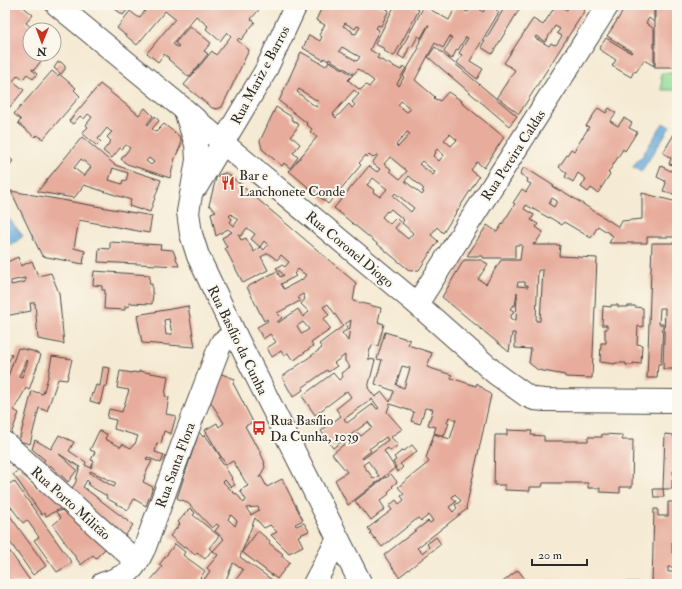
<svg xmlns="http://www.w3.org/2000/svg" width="682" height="589" font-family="'IM FELL Double Pica',serif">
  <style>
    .green { fill: #91db96; stroke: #5e8360 }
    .water { fill: #63a9d9; stroke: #476a82 }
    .building { fill: #e7ac9b; fill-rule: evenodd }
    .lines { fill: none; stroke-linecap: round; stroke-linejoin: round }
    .minor-casing { stroke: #494844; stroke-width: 24 }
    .minor { stroke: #fff; stroke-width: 22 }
    .labels { text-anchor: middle; stroke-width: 4; stroke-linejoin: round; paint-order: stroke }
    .street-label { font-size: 14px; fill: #2b2b2b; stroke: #fbf7ec }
    .poi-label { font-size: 14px; fill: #2b2b2b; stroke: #fbf7ec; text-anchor: start }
  </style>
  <rect width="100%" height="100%" fill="#fbf7ec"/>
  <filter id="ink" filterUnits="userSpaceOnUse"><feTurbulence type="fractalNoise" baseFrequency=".025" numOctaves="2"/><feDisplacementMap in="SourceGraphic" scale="8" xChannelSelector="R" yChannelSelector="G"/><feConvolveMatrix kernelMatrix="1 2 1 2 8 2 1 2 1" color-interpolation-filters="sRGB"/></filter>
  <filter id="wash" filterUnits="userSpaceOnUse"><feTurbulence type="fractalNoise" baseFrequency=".012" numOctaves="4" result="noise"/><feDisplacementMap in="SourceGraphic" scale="16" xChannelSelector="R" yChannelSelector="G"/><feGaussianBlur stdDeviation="0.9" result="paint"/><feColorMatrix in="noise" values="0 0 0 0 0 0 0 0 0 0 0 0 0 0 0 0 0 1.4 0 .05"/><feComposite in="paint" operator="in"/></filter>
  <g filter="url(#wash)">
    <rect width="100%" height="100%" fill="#f5ead3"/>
    <!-- green -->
    <path class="green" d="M661,73H677V90H662Z"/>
    <!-- water -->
    <g class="water">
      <path d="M663,123L670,127L641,172L633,167L639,158H641Z"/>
      <path d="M5,214L23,236L12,245L5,237Z"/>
    </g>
    <g id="blocks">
      <!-- building -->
      <g class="building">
        <path d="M5,5H21L33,15L26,23L34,30H30V54H35L34,55L41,61L34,70L32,69V70L37,74L33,79L27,74L23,79L18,75L13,81L24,90L5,113L6,52Z"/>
        <path d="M110,5H131L123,15Z"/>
        <path d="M137,5H263L251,19L255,22L241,40L239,38L237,40L249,50L222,107L217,109L212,108L184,85L212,51L216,55L231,36L227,32L220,41L206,29L208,26L196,16L173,44L177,47L179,46L175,43L190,26L211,43L204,51L208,54L189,77L168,59L169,58L164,54L158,62L147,53L175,19L165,11L137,45L117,28L130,11L139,18L145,11Z"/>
        <path d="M323,5H378L389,10L381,26L378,25L376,28L379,30L370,50L379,55L377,58L401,70L403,66L406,68L397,84L399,86L404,77L403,76L419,48L417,47L429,25H428L421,38L418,36L412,47L410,46L404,59L398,55L424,6L449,20L456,6H467L465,11L468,12L472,5H483L480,10L483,12L487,5H499L496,10L499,12L470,61L483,69L477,79L457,63L462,55L459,53L468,38L466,37L458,50L457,49L452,59L444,52L452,38L450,36L443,48L435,43L415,80L435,97L434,98L436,100L437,99L440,101L448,92L462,101L461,102L504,137L484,168L477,162L471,170L479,177L443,233L437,227L431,235L438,241L419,270L410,271L334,208L369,166L377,172L380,169L372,163L378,155L377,154L373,158L369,155L367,157L366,155L359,163L361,165L328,204L289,171L317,137L310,132L312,129L306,124L307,123L279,101L301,52L326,66L329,61L353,75L348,80L360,90L366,85L369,87L374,81L358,69L354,74L329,59L328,61L324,58L323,60L303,48L309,35L320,41L322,37L319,35L325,25L316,20ZM345,23L355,29L357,26L360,27L356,34L352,33V31L343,26ZM342,47L360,57L357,61L339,51ZM299,89L319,102L316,107L297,92ZM354,90L359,94L352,102L355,105L352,108L349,104L336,118L333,114ZM401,101L411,109L407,112L398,105ZM407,132L410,134L398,147L396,145ZM450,134L457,140L451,146L444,140ZM437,149L444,155L439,161L433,156L436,153L435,152ZM390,157L407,171L400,179L390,171L391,169L384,164ZM422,161L435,172L433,175L419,164ZM409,176L424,189L422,191L424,192L422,195L405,181ZM373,178L387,189L380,197L373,192L374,190L367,185ZM395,193L414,208L411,212L393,196ZM391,209L404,220L402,223L413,233L408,239L395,228L400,222L396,218L390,224L382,217L387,211L388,212Z"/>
        <path d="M395,5H410L419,10L394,56L384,51L385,49L375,44Z"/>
        <path d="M506,5H522L492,54L481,47Z"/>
        <path d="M556,5H559L567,10L571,5H582L581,8L585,10L519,114L497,97L515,70L504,63L533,19L543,25ZM555,26L560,29L557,33L562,36L556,45L554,44V45L551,43L549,46L535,38L536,36L545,42Z"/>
        <path d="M627,5H640L646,8L645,5H654V22L649,18L646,23L654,29V66L644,60L636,72L634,71L631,77L612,66L616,60L599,49L606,38L631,53L632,52L607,36Z"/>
        <rect x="655" y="9" width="22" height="58"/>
        <path d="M44,24L50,30H39Z"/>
        <path d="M54,33L60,38L54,46Z"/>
        <path d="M435,47L517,116L509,126L428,57Z"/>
        <path d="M58,62H61L65,66V69L61,74L54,68Z"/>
        <path d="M52,71L58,76L59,74L76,88L74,90L80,96L43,139L37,135L35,137L18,123L21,120L14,114Z"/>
        <path d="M100,84L139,115L145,108L153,116L147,124L148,125L155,116L159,121L152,129L156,132L164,124L179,136L181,139V145L175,158L170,178L127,164L121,159L130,148L126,145L122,149L120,148L112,158L103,151L111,141L107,137L112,132L110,131L107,128L98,139L101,142L97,146L82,133L88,127L86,125L92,117L88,114L84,119L80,116L73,124L69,121ZM149,158L154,162L151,165L146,161Z"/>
        <path d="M276,107L292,117L291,119L299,125L291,136L300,144L293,153L298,157L290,168L284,163L282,166L262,149L260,141Z"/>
        <path d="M598,108L606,113L609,108L616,113L610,121L618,126L624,118L632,123L629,128L637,132L625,151L623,149L608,173L610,174L598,193L591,188L588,192L581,187L586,179L578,173L573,182L565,177L567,173L559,167L571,149L574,151L589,127L586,126Z"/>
        <path d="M677,129V195L663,191L666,183L665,182V181L657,177L661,166L671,171L674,165L669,164L671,158L663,153Z"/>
        <path d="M82,137L115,165L161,180L150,212L141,209V210L129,206L131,200L84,185L74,198L39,192L38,191ZM81,159L91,167L84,176L74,168ZM113,168L128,173L126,181L123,180L122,184L109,180Z"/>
        <path d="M5,154L13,161L5,170Z"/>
        <path d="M524,167L554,186L553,187L560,191L561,190L619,227L622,221L642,219V193L677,202V237H647V243H609L613,236L598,226L591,238L564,222L562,225L549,217V218L526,205L524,209L534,215L531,220L538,224L536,227L543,232L535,244L534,243L533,245H560L559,256L597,258L592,378L565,377V375L538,370L529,363L531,349L515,348V333H512L509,352L442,297L464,260H481L488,264L478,279L486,284L501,260H520L522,245H515V258H483V256H467L487,225L497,232L515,204L513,203L522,189L526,192L531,184L527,182L528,179L520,174ZM552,198L557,201L554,207L549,204ZM538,270H543L540,321H536ZM518,282H525V285H528V287L517,286ZM517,292V296L518,297H517L516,320H513L510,318L514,311L510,309L513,305L515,306Z"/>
        <path d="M225,173H227L356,283L353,301L381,308L378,322L384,324L378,346L372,345L371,349H370L368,359L375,360L368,388L375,397L382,392L390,402L394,391L375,384L382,360L377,359L385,332L410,340L408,345L432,353L427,367L452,375L451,378L476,386L477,383L491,395L466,508L467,509L417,548L422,553L429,547L427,544L436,537L441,544L399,577L384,555L428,521L430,523L433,521L429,515L421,521L418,518L382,547L375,538V539L370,533L371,532L368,528L392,510L389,506L396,500L399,504L404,500L401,496L404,494L398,487L429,462L426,458L434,434L450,439L456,420L449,417L447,423H449L444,436L434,433L436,427L428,425L433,409L425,408L420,424L411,421L414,412L390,404L387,412L402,429L391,437L398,445L390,451L388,448L384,451L395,468L348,505L335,480L347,472L332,454L358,433L361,436L372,427L368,422L333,448L321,431L341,416L336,409L351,397L347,391L315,415L302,396L333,373L339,380L343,377L341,373L350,367L345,361V355L334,363L337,366L328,372L327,370L302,388L303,390L293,397L282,377L322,348L319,344L343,326L328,304L323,307L329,315L323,319L331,329L311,343L313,346L293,361L288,353L284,356L281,351L272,357L267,348L276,342L270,334L263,339L257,327L268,321L267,319L264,321L247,287L277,271L280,277L284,275L276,268L282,265L285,267L289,262L281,255L277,260L268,253L261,257L268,270L243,283L225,248L227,247L222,238L232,232L228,229L216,236L211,213L216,211L209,205L216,178L219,175ZM231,214L238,220L234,226L230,222L232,219L229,216ZM247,228L255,234L251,239L260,247L264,241L268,245L264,250L261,247L254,252L246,238L241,240L238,234L241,236ZM298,269L306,275L301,281V280L284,289L281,284L296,276L294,274ZM303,294L305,299L301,304L309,312L303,317L298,309L278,323L277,322L282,318L277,313L300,301L298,297ZM351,320L348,341L342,333L348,329L345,324ZM303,322L309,329L302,334L297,326ZM402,366L410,368L404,388L396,385ZM372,399L379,408L377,409L373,404L347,423L344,419ZM386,437L388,440L363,459L362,458L371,451L369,449ZM368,461L379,476L374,479L363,465ZM455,494L461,501L455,505L457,508L453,512L449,507L456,502L452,497Z"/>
        <path d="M11,191L152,216L149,233L79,220L74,248L85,251L83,264L42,256Z"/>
        <path d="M110,242L161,245L160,249L173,250L179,266L98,262L99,248L110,249Z"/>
        <path d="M652,243H677V379H675V369H663L665,308H660L659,324H663L661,364H658L657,378H647Z"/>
        <path d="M18,257L21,266L32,261L38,276L51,273L59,293L64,344L38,339L35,303H30L31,311L5,316V263ZM25,278V282L11,285V281Z"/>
        <path d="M94,271L150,275L149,284H152V293H153L152,304L129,303V307L125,306V310L104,309L105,290H102V286L93,285Z"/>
        <path d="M611,305H618V307H628V306H635V307L643,308V327L638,326L637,344L642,345L641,364L633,363V365H626V363H615V364L600,362L601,343H606V339H605V329H607V325H602L603,306L611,307Z"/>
        <path d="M188,306L195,347L142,343L137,315ZM169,319L172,334L166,335L164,320Z"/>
        <path d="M18,348L32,351L41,355L29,390L26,388L14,410L19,413L9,439L5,435V382H6ZM27,360L28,361L22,377L19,376Z"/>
        <path d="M5,351L12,355L5,368Z"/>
        <path d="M52,356L72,359L67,380L58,379L47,411L39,408L30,444L19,441L32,391L43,394L48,377Z"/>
        <path d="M103,367L110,368L107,387L104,386L100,404L90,401L92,393L93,394L96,385L100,386Z"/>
        <path d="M120,371L132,373V372L139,373V371L168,376L165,396L169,397L166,414L176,416L171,434L164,431L161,444L157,443L155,452L164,455L161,463L147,457L146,459L152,461L144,476L145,477L143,482L153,487L146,506L134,499L128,510L106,498L107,496L88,485L89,482L87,480L83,487L133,525L122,540L69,493L76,482V479L80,467L59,454L77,470L68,482L50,465L45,471L39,466L45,460L32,449L35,440L51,449L59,435L74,442L69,451L86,462L85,465L91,468L94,461L91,460L95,452L90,450L99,431L107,434L105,439L121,447L122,444L131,448L134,444H135L138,436L114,429L116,420L107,418L109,409L122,412L129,390L117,388ZM90,471L116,483L114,487L90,473Z"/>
        <path d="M219,373L235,379L233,383L253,422L245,426L255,444L256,443L257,445L265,463H264L265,467L259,478L261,476L267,487L282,479L303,520L295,524L296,526L304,523L309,531L298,536L303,546L289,553L271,535L277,532L270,525L264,528L255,518L240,557L275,582L274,584H238L235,581L243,570L233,563L225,582L228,584H201L210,571L207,568L218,555L213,551L224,539L215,531L219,526L217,524L212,528L189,504L183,500L182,501L177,498L199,432L203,437L205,435L221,457L219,458L232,478L231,479L235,485L231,487L225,480L223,482L235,494L236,493L244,503L246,500L240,490L248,486L233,461L226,465L205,430L217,423L219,427L224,423L210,401ZM258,507L259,510L251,515L246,508ZM231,515L237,521L235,526L228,519Z"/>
        <path d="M507,430L532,431L531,435L544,436V441H588V437H602V434L622,435V440H633L632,487H620V493L600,492V488H588V483H543L542,487H530V491L505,490V485H494L495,435H507Z"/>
        <path d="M665,434L674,435L673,437H677V469H676V471H673L674,479H672V489H663Z"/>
        <path d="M412,445L417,451L400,464L403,467L398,472L395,468L396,467L393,462L396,460L394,457L403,450L404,451Z"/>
        <path d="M21,469L37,489L43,485L66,506L46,516L44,513L42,515L13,474Z"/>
        <path d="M391,474L397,482L392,486L393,487L388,492L389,494L380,501L385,509L371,520L365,512L364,513L355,501L385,477L386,478Z"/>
        <path d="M14,481L72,563L57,572L34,540L39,537L27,520L23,523L5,499V487Z"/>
        <path d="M653,489H663L664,497H654Z"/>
        <path d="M668,502H677V542H672V553H677V567H668V572H677V584H652L654,509H658V516H668Z"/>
        <path d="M69,508L109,545L96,558L93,555L81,565L53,525L61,518L56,512Z"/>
        <path d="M190,508L195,513L193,515L219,536L209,548L212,550L205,559L197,552L195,555L185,546L184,548L170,536L180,524L178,522Z"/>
        <path d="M5,509L46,566L33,575L5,535Z"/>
        <path d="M258,531L270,541L269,543L283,554L281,556L290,562L277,579L242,552Z"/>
        <path d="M175,544L185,552L183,555L205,571L196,584H153L150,581L162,567L159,565Z"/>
        <path d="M5,545L13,556L31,582L5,583Z"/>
        <path d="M518,570L525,579L519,584H500Z"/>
        <rect x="543" y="580" width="21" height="4"/>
        <rect x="618" y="582" width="20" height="2"/>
      </g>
    </g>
  </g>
  <g filter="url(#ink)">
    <use href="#blocks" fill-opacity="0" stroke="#494844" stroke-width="1"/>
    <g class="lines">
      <defs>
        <g id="minor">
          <path d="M57,5L185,110L223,143L417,304L495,373L527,396L534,399L545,400L677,401"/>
          <path d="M185,111L196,144L197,160L188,212L191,234L198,256L235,334L361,584"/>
          <path d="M197,186L265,72L296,5"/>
          <path d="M417,304L608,5"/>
          <path d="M5,443L137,562"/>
          <path d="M102,584C111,581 122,577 130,571C137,565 141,555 145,547L184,440L219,348L222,342L235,334"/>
          <path d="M314,584L338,539"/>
        </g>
      </defs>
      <!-- minor casing -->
      <use href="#minor" class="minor-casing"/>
      <!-- minor -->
      <use href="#minor" class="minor"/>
    </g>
  </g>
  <!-- icons -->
  <defs>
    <symbol id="restaurant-bare" viewBox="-9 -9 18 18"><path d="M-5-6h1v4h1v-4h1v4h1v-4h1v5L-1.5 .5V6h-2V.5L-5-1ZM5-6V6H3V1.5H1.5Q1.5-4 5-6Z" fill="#c8321e" stroke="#fbf7ec" stroke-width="2.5" paint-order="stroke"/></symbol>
    <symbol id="bus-bare" viewBox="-9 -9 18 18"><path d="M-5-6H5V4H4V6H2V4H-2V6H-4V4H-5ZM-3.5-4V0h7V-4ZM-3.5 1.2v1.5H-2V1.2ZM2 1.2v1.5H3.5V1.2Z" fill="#c8321e" stroke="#fbf7ec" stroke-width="2.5" paint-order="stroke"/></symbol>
  </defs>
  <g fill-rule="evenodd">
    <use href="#restaurant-bare" x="218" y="173" width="20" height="20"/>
    <use href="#bus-bare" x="249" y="418" width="20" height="20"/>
  </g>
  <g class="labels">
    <!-- street labels -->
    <g class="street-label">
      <text transform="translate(260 75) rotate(-62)" y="5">Rua Mariz e Barros</text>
      <text transform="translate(513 155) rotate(-57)" y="5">Rua Pereira Caldas</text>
      <text transform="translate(350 249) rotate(40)" y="5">Rua Coronel Diogo</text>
      <text transform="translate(238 340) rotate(64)" y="5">Rua Basílio da Cunha</text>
      <text transform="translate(175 465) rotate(-70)" y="5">Rua Santa Flora</text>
      <text transform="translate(71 503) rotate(42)" y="5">Rua Porto Militão</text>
    </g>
    <!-- poi labels -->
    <g class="poi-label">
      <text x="239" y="180">Bar e<tspan x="239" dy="16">Lanchonete Conde</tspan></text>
      <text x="270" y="425">Rua Basílio<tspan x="270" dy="16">Da Cunha, 1039</tspan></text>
    </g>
  </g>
  <!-- margin -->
  <rect width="682" height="589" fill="none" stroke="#fbf7ec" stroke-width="20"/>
  <!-- north arrow -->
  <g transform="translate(42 42) rotate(181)"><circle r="19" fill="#fbf7ec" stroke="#a8a59f"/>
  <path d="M0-3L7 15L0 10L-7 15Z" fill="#c8321e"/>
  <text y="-6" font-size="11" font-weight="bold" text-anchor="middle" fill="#2b2b2b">N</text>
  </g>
  <!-- scale -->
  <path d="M532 559v6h55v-6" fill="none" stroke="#2b2b2b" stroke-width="2"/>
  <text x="538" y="559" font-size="12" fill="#2b2b2b" stroke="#fbf7ec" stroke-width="3" paint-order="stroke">20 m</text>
</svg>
